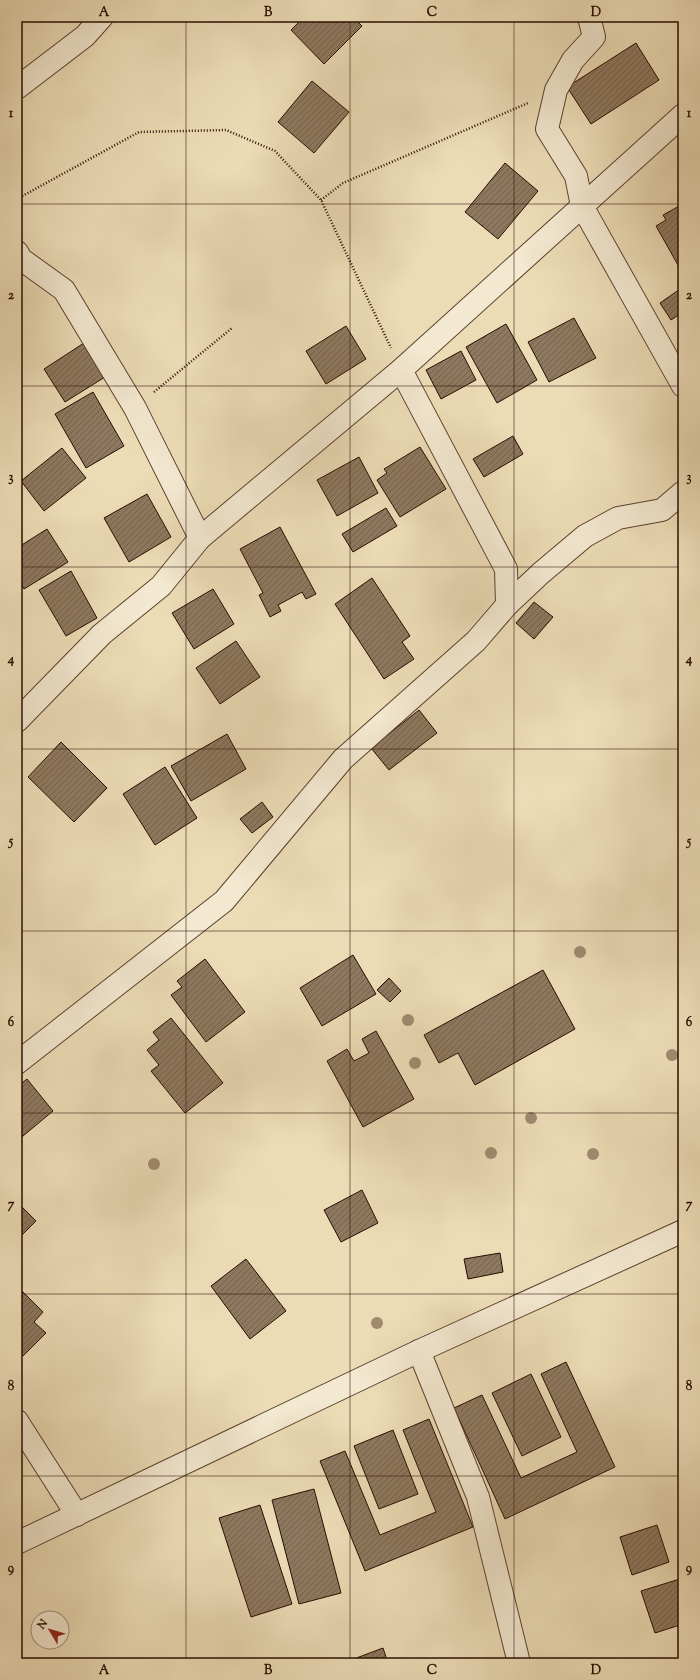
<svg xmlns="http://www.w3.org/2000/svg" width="700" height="1680" font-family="'Sorts Mill Goudy',serif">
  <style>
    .building { fill: url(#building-hatch); stroke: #290c00 }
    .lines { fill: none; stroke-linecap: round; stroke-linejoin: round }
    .minor-casing { stroke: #5a402e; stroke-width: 24 }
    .path { stroke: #290c00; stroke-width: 2.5; stroke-dasharray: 1 2; stroke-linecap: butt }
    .minor { stroke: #f3e8d0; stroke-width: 22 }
    .tree { fill: #a08b6f }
    .grid { fill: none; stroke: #290c00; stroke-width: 1; stroke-opacity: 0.55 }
    .neatline { fill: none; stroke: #290c00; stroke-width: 1.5 }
    .grid-label { font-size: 13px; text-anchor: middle; font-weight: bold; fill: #290c00 }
  </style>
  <defs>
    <pattern id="building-hatch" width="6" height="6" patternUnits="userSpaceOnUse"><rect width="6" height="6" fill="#8e785f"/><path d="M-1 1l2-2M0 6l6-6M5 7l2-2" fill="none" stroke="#74614c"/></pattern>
  </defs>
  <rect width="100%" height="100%" fill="#ecdcb6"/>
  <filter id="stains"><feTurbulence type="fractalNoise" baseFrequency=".005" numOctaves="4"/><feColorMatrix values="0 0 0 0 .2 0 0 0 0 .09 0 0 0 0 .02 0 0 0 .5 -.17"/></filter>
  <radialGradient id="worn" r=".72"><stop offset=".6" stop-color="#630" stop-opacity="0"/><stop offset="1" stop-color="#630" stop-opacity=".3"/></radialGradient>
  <!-- building -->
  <g class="building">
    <path d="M304,17H353L362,26L324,64L291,30Z"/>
    <path d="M636,43L659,80L591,124L567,87Z"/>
    <path d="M312,81L349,112L314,153L278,122Z"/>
    <path d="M505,163L538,191L498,239L465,212Z"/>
    <path d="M683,204V274L656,226L666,220L663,215Z"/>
    <path d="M683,287V312L671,320L660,303Z"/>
    <path d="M574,318L596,358L549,382L528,342Z"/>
    <path d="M506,324L537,380L497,403L466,347Z"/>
    <path d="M346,326L366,359L326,384L306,351Z"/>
    <path d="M84,343L105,377L65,402L44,369Z"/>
    <path d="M461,351L476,380L441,399L426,370Z"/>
    <path d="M93,392L124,446L86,468L55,414Z"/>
    <path d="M513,436L523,454L484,477L473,459Z"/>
    <path d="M420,447L446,489L400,517L377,480L387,473L384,469Z"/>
    <path d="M62,448L86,478L44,511L21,481Z"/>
    <path d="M359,457L378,493L337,516L317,480Z"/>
    <path d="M147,494L171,537L129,562L104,518Z"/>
    <path d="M386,508L397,526L353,552L342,534Z"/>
    <path d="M280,527L316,594L306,599L302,592L278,605L281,611L270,617L259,595L263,593L240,549Z"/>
    <path d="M47,529L68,562L24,589L17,577V548Z"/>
    <path d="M71,571L97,618L66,636L39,590Z"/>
    <path d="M372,578L410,636L402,642L414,659L384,679L335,604Z"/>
    <path d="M213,589L234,624L194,649L172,613Z"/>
    <path d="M534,602L553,617L534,639L516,623Z"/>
    <path d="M236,641L260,677L220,704L196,668Z"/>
    <path d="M419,710L437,733L389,770L371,748Z"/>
    <path d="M227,734L246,769L191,801L171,766Z"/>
    <path d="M61,742L107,788L74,822L28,777Z"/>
    <path d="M165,767L197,818L155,845L123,794Z"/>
    <path d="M262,802L273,817L252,833L240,819Z"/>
    <path d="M353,955L376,994L322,1026L300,988Z"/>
    <path d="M205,959L245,1012L206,1042L171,995L182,987L177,981Z"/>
    <path d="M543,970L575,1029L475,1085L458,1053L439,1063L424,1035Z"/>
    <path d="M389,978L401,991L390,1002L377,990Z"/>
    <path d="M171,1018L223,1083L185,1113L151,1071L159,1065L147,1050L159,1040L153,1032Z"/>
    <path d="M376,1031L414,1099L363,1127L327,1061L347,1049L354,1061L369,1053L362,1039Z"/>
    <path d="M27,1079L53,1111L17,1141V1087Z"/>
    <path d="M362,1190L378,1223L341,1242L324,1210Z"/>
    <path d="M17,1202L36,1221L17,1240Z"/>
    <path d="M500,1253L503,1272L468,1279L464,1259Z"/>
    <path d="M246,1259L286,1311L250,1339L211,1286Z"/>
    <path d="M17,1286L43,1312L34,1322L46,1333L23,1356L17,1350Z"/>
    <path d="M566,1362L615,1467L505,1519L454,1408L482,1395L521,1478L577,1452L541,1374Z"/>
    <path d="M531,1374L561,1437L522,1456L492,1393Z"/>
    <path d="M429,1419L473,1527L365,1571L320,1461L345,1451L380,1535L436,1512L403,1430Z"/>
    <path d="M393,1430L418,1494L379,1509L354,1446Z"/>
    <path d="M314,1489L341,1593L299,1604L272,1500Z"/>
    <path d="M260,1505L292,1604L251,1617L219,1518Z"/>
    <path d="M657,1525L669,1562L632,1575L620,1537Z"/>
    <path d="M683,1578V1624L655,1633L641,1591Z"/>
    <path d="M383,1648L388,1663H343Z"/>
  </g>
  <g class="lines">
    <defs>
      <g id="minor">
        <path d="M589,17L594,37L573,60L556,90L547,129L576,176L582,206L683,386"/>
        <path d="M17,88L85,36L102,17"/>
        <path d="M17,252L21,259L64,290L135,408L200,538"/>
        <path d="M401,370L506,569L507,605"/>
        <path d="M17,721L102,634L161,586L200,538L401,370L683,115"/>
        <path d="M17,1063L224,901L343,759L476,641L507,605L541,573L585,536L618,518L662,510L683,492"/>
        <path d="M419,1351L478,1497L519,1663"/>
        <path d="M17,1421L77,1515"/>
        <path d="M17,1543L419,1351L683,1231"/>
      </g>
    </defs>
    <!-- minor casing -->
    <use href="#minor" class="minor-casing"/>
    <!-- path -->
    <g class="path">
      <path d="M17,199L139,132L226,130L275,151L321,200L391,348"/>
      <path d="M321,200L343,183L528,103"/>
      <path d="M154,392L232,328"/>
    </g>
    <!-- minor -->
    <use href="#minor" class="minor"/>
  </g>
  <!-- trees -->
  <g class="tree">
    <circle cx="580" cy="952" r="6"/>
    <circle cx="408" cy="1020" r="6"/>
    <circle cx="672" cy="1055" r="6"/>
    <circle cx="415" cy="1063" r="6"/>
    <circle cx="531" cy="1118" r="6"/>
    <circle cx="491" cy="1153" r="6"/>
    <circle cx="593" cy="1154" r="6"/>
    <circle cx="154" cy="1164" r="6"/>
    <circle cx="377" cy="1323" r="6"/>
  </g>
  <!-- grid -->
  <path class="grid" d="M186,17V1663M350,17V1663M514,17V1663M17,204H683M17,386H683M17,567H683M17,749H683M17,931H683M17,1113H683M17,1294H683M17,1476H683"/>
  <!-- margin -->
  <rect width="700" height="1680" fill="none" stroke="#ecdcb6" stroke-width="44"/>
  <!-- north arrow -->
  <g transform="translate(50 1630) rotate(308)"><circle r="19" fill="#f3e8d0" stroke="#a2907d"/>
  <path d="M0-3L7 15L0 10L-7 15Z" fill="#8f2418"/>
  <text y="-6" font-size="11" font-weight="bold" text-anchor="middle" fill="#290c00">N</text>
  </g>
  <rect x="22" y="22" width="656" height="1636" class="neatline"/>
  <g class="grid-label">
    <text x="104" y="16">A</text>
    <text x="268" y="16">B</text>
    <text x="432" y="16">C</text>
    <text x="596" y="16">D</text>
    <text x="11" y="117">1</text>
    <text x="689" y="117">1</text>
    <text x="11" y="299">2</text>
    <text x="689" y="299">2</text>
    <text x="11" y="481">3</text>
    <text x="689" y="481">3</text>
    <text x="11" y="663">4</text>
    <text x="689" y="663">4</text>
    <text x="11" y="845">5</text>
    <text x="689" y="845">5</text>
    <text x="11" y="1026">6</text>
    <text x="689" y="1026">6</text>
    <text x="11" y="1208">7</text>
    <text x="689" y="1208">7</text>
    <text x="11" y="1390">8</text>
    <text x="689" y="1390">8</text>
    <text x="11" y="1572">9</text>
    <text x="689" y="1572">9</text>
    <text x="104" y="1674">A</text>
    <text x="268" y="1674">B</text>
    <text x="432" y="1674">C</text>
    <text x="596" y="1674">D</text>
  </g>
  <rect width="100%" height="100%" filter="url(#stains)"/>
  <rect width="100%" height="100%" fill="url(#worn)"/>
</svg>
